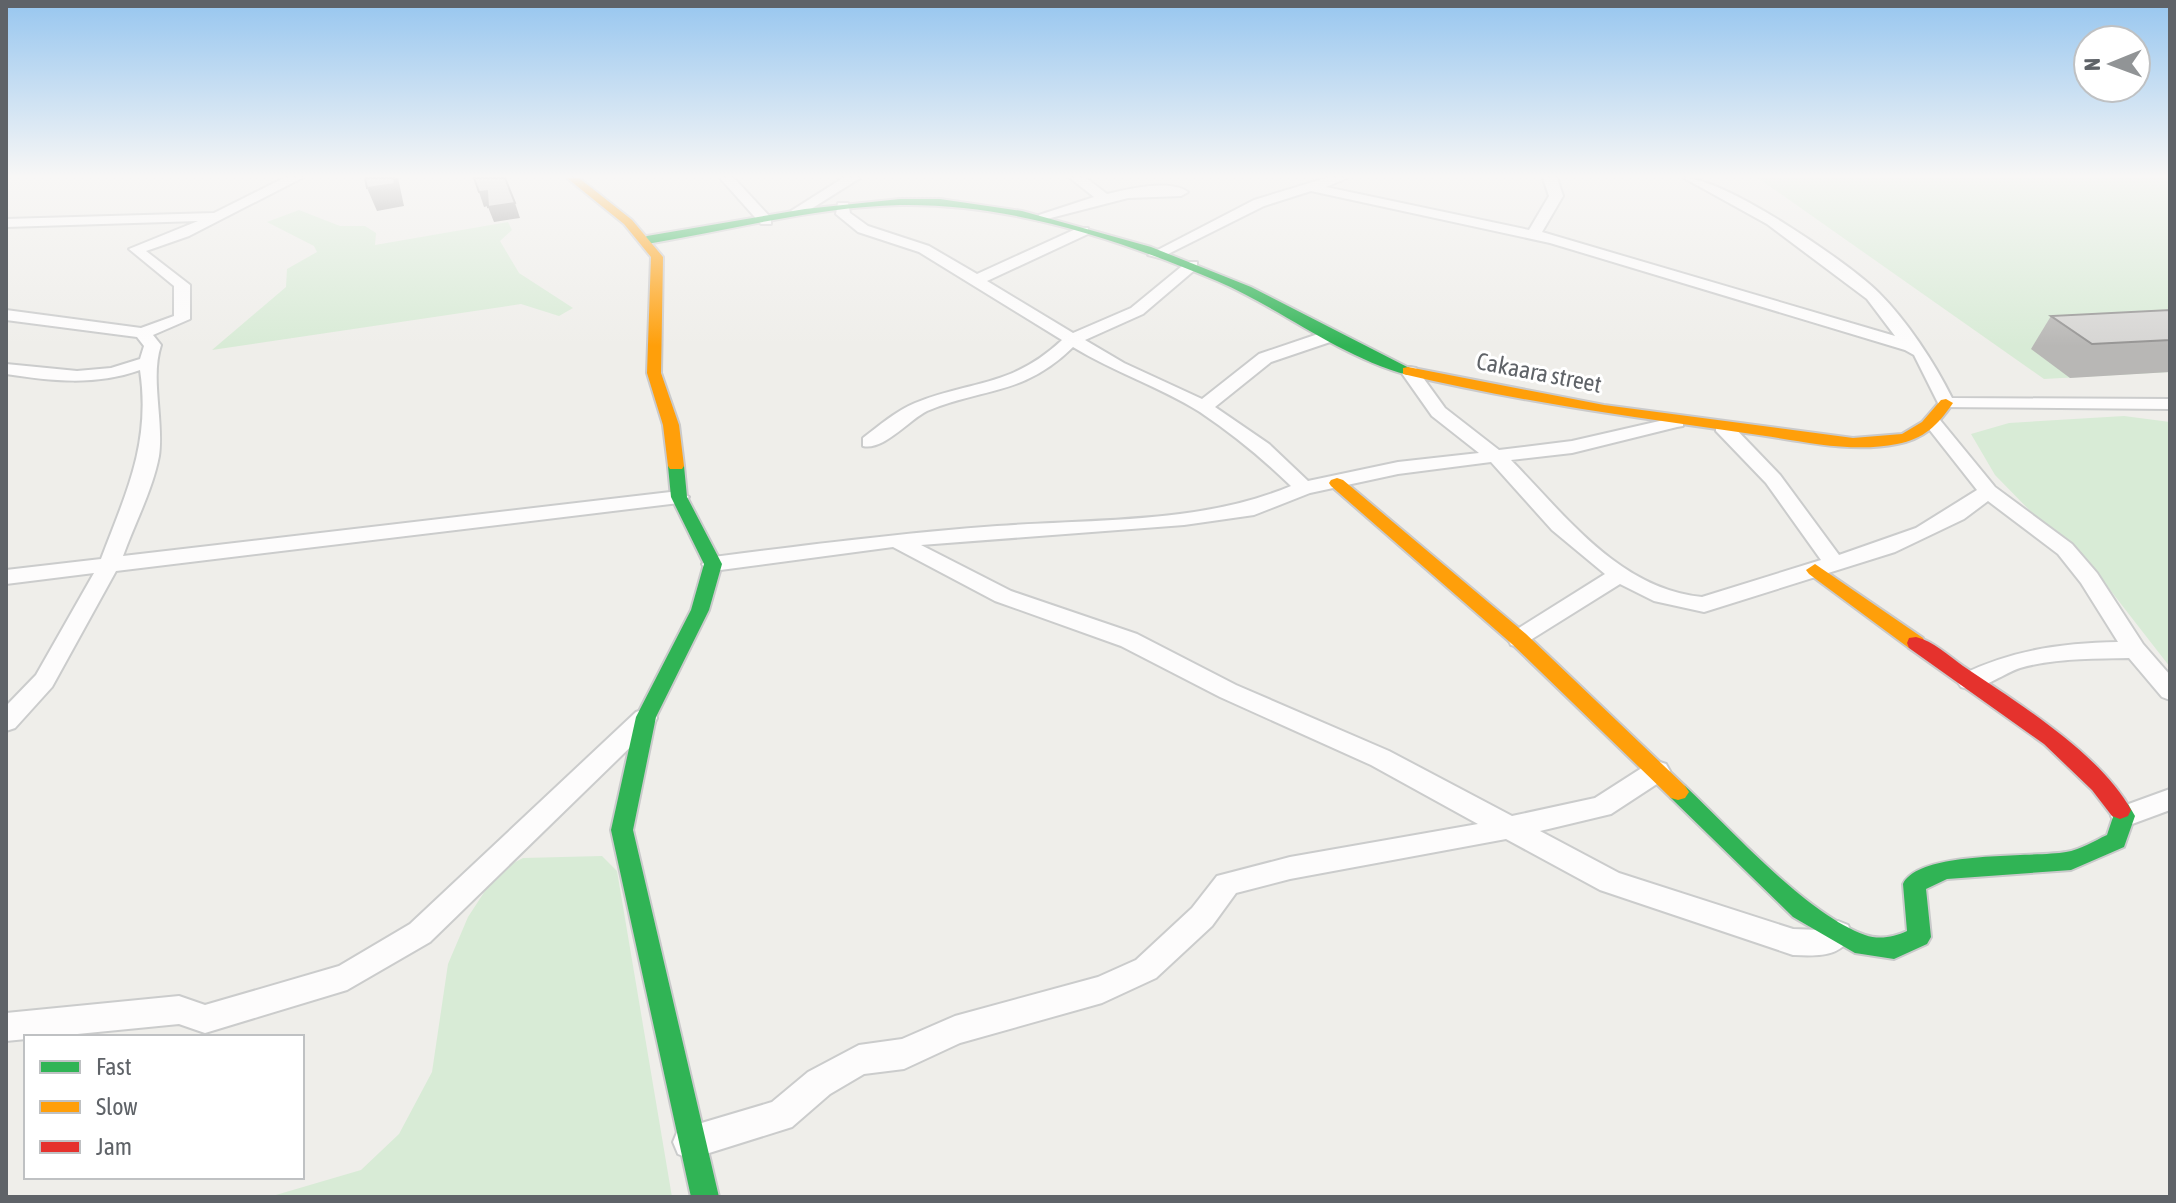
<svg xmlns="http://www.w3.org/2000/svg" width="2176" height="1203" font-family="'Asap Condensed',sans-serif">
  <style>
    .green { fill: #d8ebd6 }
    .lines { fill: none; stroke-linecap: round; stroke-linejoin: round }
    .street-casing { stroke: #cbcccc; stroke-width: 4 }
    .fast-casing { stroke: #cacacb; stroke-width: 4 }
    .slow-casing { stroke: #cacacb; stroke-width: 4 }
    .jam-casing { stroke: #cacacb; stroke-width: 4 }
    .street { fill: #fdfcfc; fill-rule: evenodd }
    .fast { fill: #30b455; fill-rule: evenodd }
    .slow { fill: #ff9f0a; fill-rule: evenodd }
    .jam { fill: #e5322d; fill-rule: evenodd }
    .wall { fill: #b8b7b5 }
    .shaded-wall { fill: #969594 }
    .building { fill: #d6d5d3; stroke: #969594; stroke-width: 2 }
    .labels { text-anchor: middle; stroke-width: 6; stroke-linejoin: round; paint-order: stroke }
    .far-street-label { font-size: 24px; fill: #5f6368; stroke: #fff }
  </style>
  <rect width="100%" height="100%" fill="#efeeea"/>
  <!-- green -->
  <g class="green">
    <path d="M1758,178H2170V372L2044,379Z"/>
    <path d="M299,210L340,226H365L376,233L375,245L508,222L512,230L500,241L519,273L573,308L559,316L521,304L212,350L286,287L287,269L317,252L314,246L267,222Z"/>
    <path d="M2124,416L2170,422V667L2086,559L2040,521L1995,475L1971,434L2009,423Z"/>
    <path d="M602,856L617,871L672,1197H269L361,1170L399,1134L432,1072L448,964L468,917L498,871L523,858Z"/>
  </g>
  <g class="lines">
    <defs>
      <g id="street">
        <path d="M284,178H302L189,236L146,251L190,285V319L153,335L161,345C150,378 164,421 159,456C153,489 134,525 123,556L679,491L689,497L679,503L116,571L52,687L15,728L6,731V706L36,675L94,573L6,584V570L101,559C126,493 151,443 140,370C95,386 52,381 6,374V364L77,371L111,368L140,359L144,346L137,337L6,320V310L141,328L174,316V286L129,249L198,221L6,227V219L214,213Z"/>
        <path d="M720,178H734L771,218V224H761Z"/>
        <path d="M843,178H860L803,214L791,211Z"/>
        <path d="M1070,178H1086L1107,194C1129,189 1170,179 1188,192L1181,196L1128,198L1039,221V215L1094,197Z"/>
        <path d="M1326,178H1347L1326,187L1529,230L1549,196L1543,178H1557L1563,196L1542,232L1895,336L1867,299L1767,224L1684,178C1725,178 1848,262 1879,293C1907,321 1934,362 1952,398L2170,399V409L1940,407L1914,355L1905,350L1550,243L1311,191L1264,206L1160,258L1148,255L1254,200Z"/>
        <path d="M838,203H848L850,213L868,226L929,246L977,274L1078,228H1088V234L987,281L1073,333L1131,308L1187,262H1197V268L1143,314L1085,340L1124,363L1202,399L1259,354L1324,332H1336V340L1271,362L1215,407L1269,444L1308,481L1398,462L1479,453L1432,416L1401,372L1410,367L1416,368L1445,408L1499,450L1572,441L1677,417L1683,418V426L1677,427L1572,453L1511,460C1565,515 1619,589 1702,597L1821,560L1766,483L1716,431V423H1730L1780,475L1839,555L1916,528L1977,490L1925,424L1928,420H1940L1995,487L2072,544L2097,573L2143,644L2170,675V700L2162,697L2129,658C2093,659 2055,658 2020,668C2002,674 1979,693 1961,687L1957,681L1961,675C2012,650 2062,643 2118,642L2081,583L2058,554L1988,501L1964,519L1895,552L1704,612L1654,601L1620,584L1519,647L1511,645L1508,639L1511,633L1605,574L1552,530L1491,462L1398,474L1310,493L1254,515L1184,525L921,545L1011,591L1137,634L1236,685L1389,751L1512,816L1595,798L1648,764L1657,761L1666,764L1670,771L1666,778L1611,814L1540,831L1619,873L1793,929L1820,930L1838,921L1848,925L1852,934C1841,958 1816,956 1793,955L1600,890L1506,839L1290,879L1236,893L1212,926L1156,978L1102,1003L960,1043L904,1069L864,1074L830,1094L792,1127L690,1159L678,1154L673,1142L678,1130L772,1102L808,1072L859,1045L902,1039L955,1016L1098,977L1136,960L1192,908L1217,876L1290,857L1478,824L1371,765L1220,697L1121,646L995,601L893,547L713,571L705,569L702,564L713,557C808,545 902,533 997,526C1094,519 1201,524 1291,486C1263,459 1233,434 1200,412C1160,387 1114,372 1073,347C1023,396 984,387 927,411C909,420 883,451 863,446V438C880,425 896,411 915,403C973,380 1012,387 1062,340L919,252L858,232L836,214Z"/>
        <path d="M645,709L654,712L657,718L654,724L430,942L347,990L205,1033L179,1024L6,1041V1013L179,996L205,1005L339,966L410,924L636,712Z"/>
        <path d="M2170,789V810L2124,827L2115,823L2111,816L2115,809Z"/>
      </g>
      <g id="fast">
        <path d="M900,199H940L1022,211L1151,247L1251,287L1415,371L1408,375C1340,357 1282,309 1217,281C1118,239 1009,203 900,205C815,207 731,230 647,244L641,240L647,236L805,209Z"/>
        <path d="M676,461L684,466L687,497L722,564L709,610L656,717L633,830L719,1197H691L611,830L636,717L691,610L704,564L671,497L668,466Z"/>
        <path d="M1678,784L1685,786C1733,831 1805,913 1865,935C1879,940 1894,937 1907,931L1903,884C1919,850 2031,858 2066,852C2080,850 2094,841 2107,835L2113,817L2109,810L2112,804L2120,801L2128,804L2135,816L2124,847L2071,870L1947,879L1926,889L1931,937L1927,944L1894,959L1855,953L1793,917L1671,798L1667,792L1671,786Z"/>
      </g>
      <g id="slow">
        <path d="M567,178H579L632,220L663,257L661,373L679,425L684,466L682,469H670L668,466L663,425L647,373L651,257L624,224Z"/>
        <path d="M1408,367L1604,405L1853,438L1902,434L1922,422L1941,400L1946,399L1953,403C1938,425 1924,439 1897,444C1848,454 1794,439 1745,433C1631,417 1516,401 1403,374V368Z"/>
        <path d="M1337,478L1343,480L1526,634L1685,786L1689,792L1685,798L1678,800L1671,798L1512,644L1331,486L1329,483L1331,480Z"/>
        <path d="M1815,564L1923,638L1925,643L1923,648H1909L1809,574L1806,570Z"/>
      </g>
      <path id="jam" d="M1916,637C1933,641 1949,656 1963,666C2015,701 2101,754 2131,810L2128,816L2120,819L2112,816L2092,790L2044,744L1909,648L1907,643L1909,638Z"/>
    </defs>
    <!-- street casing -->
    <use href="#street" class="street-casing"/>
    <!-- fast casing -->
    <use href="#fast" class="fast-casing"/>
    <!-- slow casing -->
    <use href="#slow" class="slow-casing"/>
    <!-- jam casing -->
    <use href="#jam" class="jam-casing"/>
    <!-- street -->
    <use href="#street" class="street"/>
    <!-- fast -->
    <use href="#fast" class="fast"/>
    <!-- slow -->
    <use href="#slow" class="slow"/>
    <!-- jam -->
    <use href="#jam" class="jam"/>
  </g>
  <!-- wall -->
  <path class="wall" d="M2170,310V372L2070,378L2031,349L2051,316Z"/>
  <!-- shaded-wall -->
  <g class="shaded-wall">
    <path d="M394,178H398L404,206L377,211L367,188Z"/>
    <path d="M487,191L492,205L484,207L479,192Z"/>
    <path d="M515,203L520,218L494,222L488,207Z"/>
  </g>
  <!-- building -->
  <g class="building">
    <path d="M365,178H394L395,184L367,188Z"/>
    <path d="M474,178H505L515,203L488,207L487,191L479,192Z"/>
    <path d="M2170,310V340L2092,344L2051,316Z"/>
  </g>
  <!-- sky -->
  <linearGradient id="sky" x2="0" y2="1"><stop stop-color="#97c6ef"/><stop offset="0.51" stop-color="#f8f7f6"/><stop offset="1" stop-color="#f8f7f6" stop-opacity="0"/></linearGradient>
  <rect width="2176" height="346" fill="url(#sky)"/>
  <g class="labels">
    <!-- far-street labels -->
    <g class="far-street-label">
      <text transform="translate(1539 373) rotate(11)" y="8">Cakaara street</text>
    </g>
  </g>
  <!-- border -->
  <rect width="2176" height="1203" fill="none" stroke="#5f6368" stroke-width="16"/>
  <!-- legend -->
  <rect x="24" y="1035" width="280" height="144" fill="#ffffff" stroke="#bfc1c3" stroke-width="2"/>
  <rect x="40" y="1061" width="40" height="12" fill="#30b455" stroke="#bfc1c3" stroke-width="2"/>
  <text x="96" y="1075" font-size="24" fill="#5f6368">Fast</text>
  <rect x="40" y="1101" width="40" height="12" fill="#ff9f0a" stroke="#bfc1c3" stroke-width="2"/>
  <text x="96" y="1115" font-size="24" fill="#5f6368">Slow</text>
  <rect x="40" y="1141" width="40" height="12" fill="#e5322d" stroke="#bfc1c3" stroke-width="2"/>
  <text x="96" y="1155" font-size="24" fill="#5f6368">Jam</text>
  <!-- north arrow -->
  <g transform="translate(2112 64) rotate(269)"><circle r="38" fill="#ffffff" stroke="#bfc1c3" stroke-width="2"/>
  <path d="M0-6L14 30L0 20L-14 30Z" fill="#919496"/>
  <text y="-12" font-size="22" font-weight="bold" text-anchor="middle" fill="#5f6368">N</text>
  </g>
</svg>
